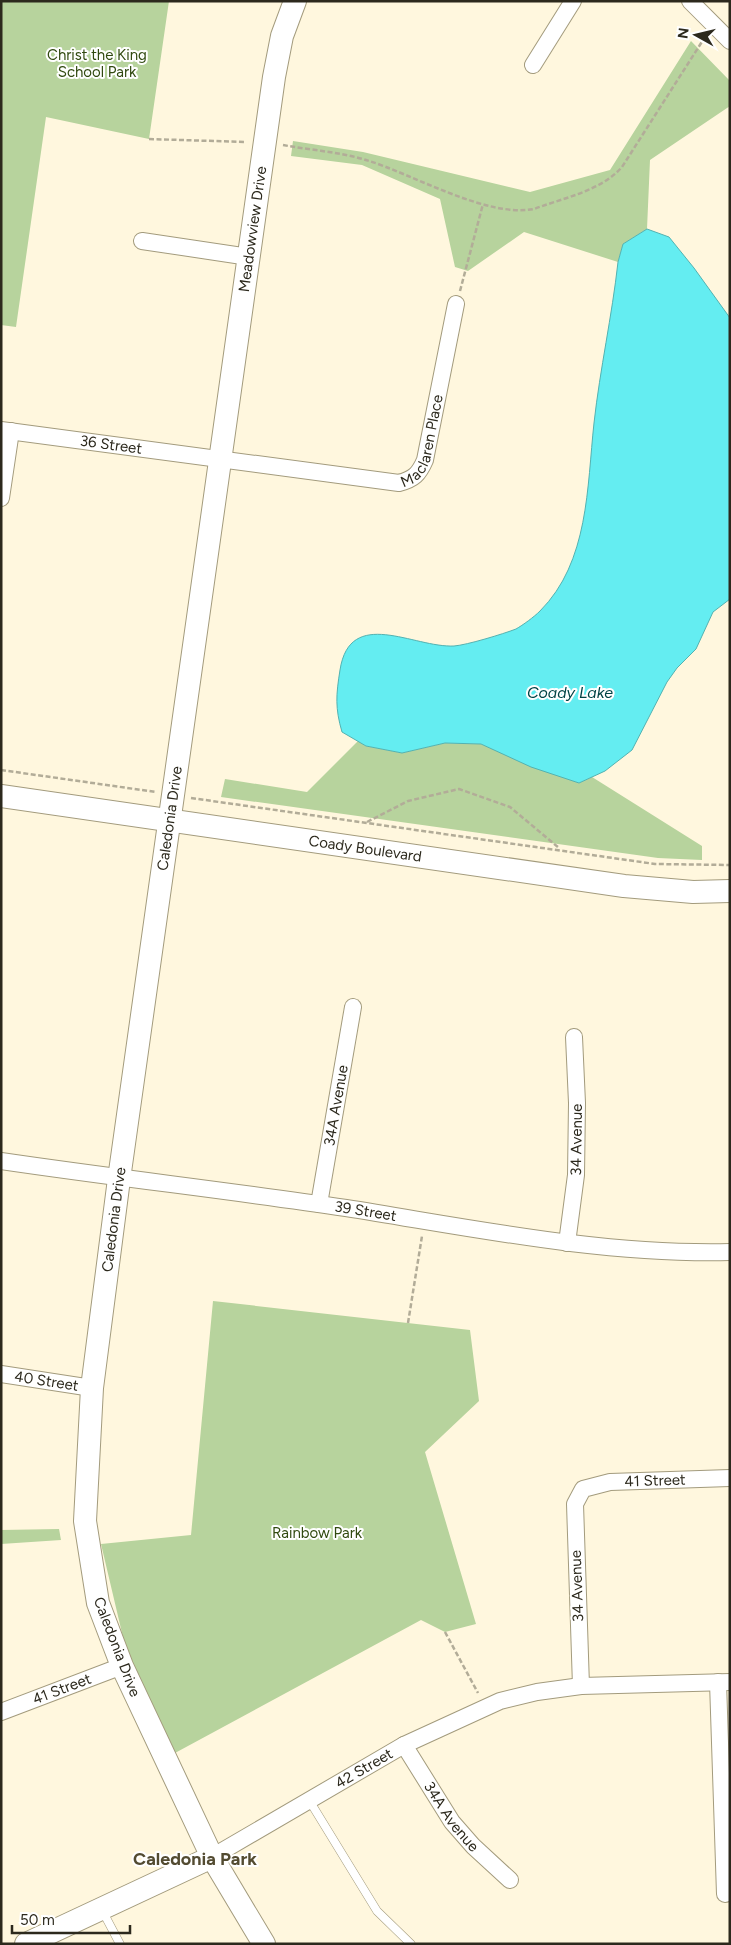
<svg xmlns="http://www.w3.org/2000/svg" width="731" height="1945" font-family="Figtree,sans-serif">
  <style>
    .green { fill: #b7d39d }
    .water { fill: #64edf1; stroke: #53b2b1 }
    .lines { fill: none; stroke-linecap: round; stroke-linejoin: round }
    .lane-casing { stroke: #a39b7d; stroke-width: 9 }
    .street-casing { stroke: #a39b7d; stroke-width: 18 }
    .secondary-casing { stroke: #a39b7d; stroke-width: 24 }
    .path { stroke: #b2ac98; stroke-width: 2.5; stroke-dasharray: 5 2.5; stroke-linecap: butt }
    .lane { stroke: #fff; stroke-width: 8 }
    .street { stroke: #fff; stroke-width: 16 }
    .secondary { stroke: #fff; stroke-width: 22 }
    .labels { text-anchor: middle; stroke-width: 4; stroke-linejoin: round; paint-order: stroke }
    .park-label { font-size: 15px; fill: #314a10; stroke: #fff }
    .street-label { font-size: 15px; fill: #2c291d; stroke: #fff }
    .water-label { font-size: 16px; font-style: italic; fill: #004345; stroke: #fff }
    .quarter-label { font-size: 18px; font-weight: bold; fill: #534b31; stroke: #fff }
  </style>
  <rect width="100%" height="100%" fill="#fff7de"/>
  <!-- green -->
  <g class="green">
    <path d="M1,1H169L149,139L46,117L16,327L1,325Z"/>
    <path d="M691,41L730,81V106L650,160L647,229L623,244L618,262L524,232L468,271L455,267L440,199L362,165L291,156L293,141L363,152L530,192L610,170Z"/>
    <path d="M358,741L366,746L402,753L445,743L481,744L579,783L592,777L702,846V860L658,858L221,797L225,779L307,792Z"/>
    <path d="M213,1301L470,1330L479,1401L425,1452L476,1624L445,1632L421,1620L175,1753L126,1650L101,1544L191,1535Z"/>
    <path d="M59,1529L61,1540L1,1544V1530Z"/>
  </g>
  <!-- water -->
  <path class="water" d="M647,229L669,237L694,268L730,318V599L713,612L696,649L677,668L667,682L632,750L605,771L579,783L531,767L481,744L445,743L402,753L366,746L342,732C335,708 336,695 340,670C350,606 414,648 454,646C467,645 503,634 516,629C523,625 534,617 540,611C589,562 587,487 594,423C600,369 612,316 618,262L623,244Z"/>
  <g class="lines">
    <defs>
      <g id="lane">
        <path d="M309,1800L377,1911L411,1944"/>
        <path d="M102,1910L120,1944"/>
      </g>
      <g id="street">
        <path d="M690,1L730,41"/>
        <path d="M533,65L573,1"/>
        <path d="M142,241L249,257"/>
        <path id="s1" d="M1,430L399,483C414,479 419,474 425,460L456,304"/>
        <path d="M1,498L11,431"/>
        <path id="s2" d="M1,1161C116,1178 232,1191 346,1208C473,1228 601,1255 730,1252"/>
        <path id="s3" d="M319,1204L353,1007"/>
        <path id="s4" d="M567,1243L576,1175L577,1103L574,1037"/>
        <path id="s5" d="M1,1374L92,1388"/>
        <path d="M718,1682L725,1894"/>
        <path id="s6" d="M581,1686L575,1504L583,1489L610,1482L730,1478"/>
        <path id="s7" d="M1,1712L122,1666"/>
        <path id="s8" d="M404,1745L452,1822L473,1846L510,1880"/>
        <path id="s9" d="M212,1857L404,1745L500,1701L537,1692L581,1686L730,1682"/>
      </g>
      <g id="secondary">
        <path id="s10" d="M1,796L624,886L693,892L730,891"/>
        <path d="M26,1944L212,1857"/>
        <path id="s11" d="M264,1944L212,1857L122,1666L98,1603L85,1521L92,1388L119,1179L274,77L282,36L295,1"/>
      </g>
    </defs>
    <!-- lane casing -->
    <use href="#lane" class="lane-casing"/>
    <!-- street casing -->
    <use href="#street" class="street-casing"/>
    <!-- secondary casing -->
    <use href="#secondary" class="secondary-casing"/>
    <!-- path -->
    <g class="path">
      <path d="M149,139L245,142"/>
      <path d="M283,145C310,150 340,152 366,160C413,174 486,218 534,209C563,198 601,191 622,167L705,37"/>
      <path d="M460,291L483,204"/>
      <path d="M1,770L156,792"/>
      <path d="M191,798L655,864L730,865"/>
      <path d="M367,822L408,801L459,789L510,807L559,848"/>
      <path d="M408,1323L422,1236"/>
      <path d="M445,1632L478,1693"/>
    </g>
    <!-- lane -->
    <use href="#lane" class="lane"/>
    <!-- street -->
    <use href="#street" class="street"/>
    <!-- secondary -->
    <use href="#secondary" class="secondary"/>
  </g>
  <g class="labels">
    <!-- park labels -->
    <g class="park-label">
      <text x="97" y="60">Christ the King<tspan x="97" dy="17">School Park</tspan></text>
      <text x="317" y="1538">Rainbow Park</text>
    </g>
    <!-- street labels -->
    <g class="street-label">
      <text dy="5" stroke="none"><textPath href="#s11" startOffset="1766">Meadowview Drive</textPath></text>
      <text dy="5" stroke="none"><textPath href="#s1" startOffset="454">Maclaren Place</textPath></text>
      <text dy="5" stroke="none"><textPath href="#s1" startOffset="111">36 Street</textPath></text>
      <text dy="5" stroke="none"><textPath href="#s11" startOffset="1171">Caledonia Drive</textPath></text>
      <text dy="5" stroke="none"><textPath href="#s10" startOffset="368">Coady Boulevard</textPath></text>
      <text dy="5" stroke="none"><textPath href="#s3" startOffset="100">34A Avenue</textPath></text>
      <text dy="5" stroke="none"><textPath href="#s4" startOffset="104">34 Avenue</textPath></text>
      <text dy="5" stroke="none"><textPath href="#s2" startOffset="368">39 Street</textPath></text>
      <text dy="5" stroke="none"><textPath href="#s11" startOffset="766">Caledonia Drive</textPath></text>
      <text dy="5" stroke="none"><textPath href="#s5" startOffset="46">40 Street</textPath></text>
      <text dy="5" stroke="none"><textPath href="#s6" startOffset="272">41 Street</textPath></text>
      <text transform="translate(577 1586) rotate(-92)" y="5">34 Avenue</text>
      <text transform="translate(117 1647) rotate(69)" y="5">Caledonia Drive</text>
      <text dy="5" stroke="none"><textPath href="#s7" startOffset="65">41 Street</textPath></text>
      <text dy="5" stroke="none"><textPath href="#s9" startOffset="176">42 Street</textPath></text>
      <text dy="5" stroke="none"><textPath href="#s8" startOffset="86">34A Avenue</textPath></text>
    </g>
    <!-- water labels -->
    <g class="water-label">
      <text x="570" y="698">Coady Lake</text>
    </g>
    <!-- quarter labels -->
    <g class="quarter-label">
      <text x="195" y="1865">Caledonia Park</text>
    </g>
  </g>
  <!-- border -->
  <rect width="731" height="1945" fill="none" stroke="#2c291d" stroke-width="5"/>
  <!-- north arrow -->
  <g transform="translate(696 35) rotate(278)" stroke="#ffffff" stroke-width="4" paint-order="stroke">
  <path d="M0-4L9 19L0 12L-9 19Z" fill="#2c291d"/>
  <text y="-8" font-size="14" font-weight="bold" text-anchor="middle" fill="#2c291d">N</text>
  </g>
  <!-- scale -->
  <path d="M12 1925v8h118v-8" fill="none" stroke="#2c291d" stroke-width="2.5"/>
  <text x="20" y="1925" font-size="15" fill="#2c291d" stroke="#ffffff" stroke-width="4" paint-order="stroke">50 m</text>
</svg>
